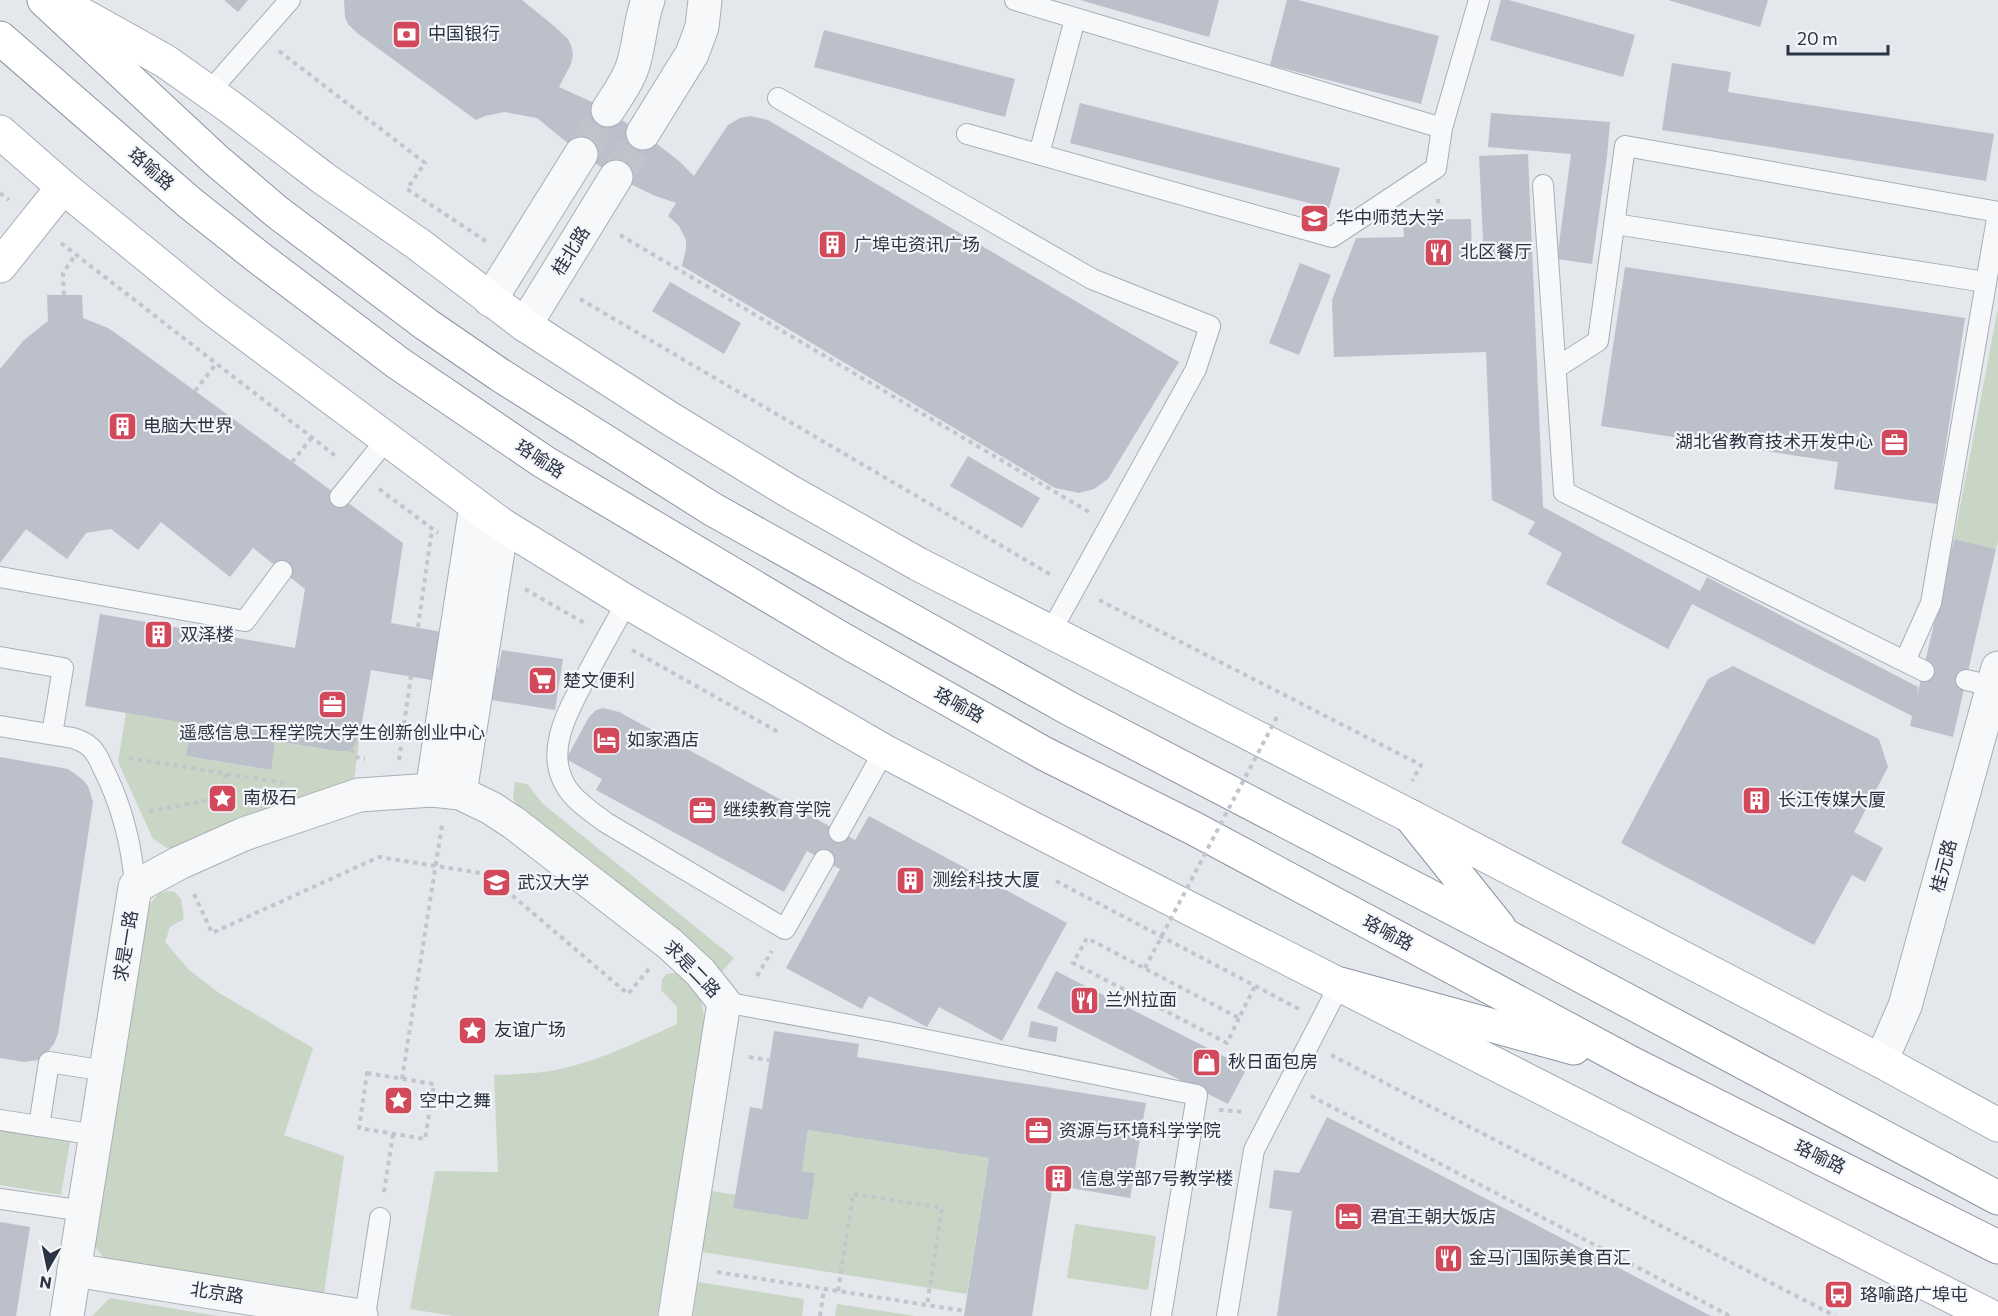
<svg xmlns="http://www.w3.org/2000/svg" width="1998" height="1316" font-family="Commissioner,'Noto Sans SC',sans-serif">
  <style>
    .green { fill: #c9d6c5 }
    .building { fill: #bbc0ca }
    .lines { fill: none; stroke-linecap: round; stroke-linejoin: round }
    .street-tunnel { stroke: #bfc3cb; stroke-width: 33; stroke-dasharray: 33 16; stroke-linecap: butt }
    .lane-casing { stroke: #a9aeb7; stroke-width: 22 }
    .street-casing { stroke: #a9aeb7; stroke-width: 35 }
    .secondary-casing { stroke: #a9aeb7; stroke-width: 35 }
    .primary-casing { stroke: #a3abb8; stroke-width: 35 }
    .highway-casing { stroke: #8b94a3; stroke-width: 35 }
    .path { stroke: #c2c5cb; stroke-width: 4; stroke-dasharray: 4.5 4.5; stroke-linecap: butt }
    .lane { stroke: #f7f8fa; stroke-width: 20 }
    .street { stroke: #f7f8fa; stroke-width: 33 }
    .secondary { stroke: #fff; stroke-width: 33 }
    .primary { stroke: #fff; stroke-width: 33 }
    .highway { stroke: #fff; stroke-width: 33 }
    .path-bridge { stroke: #c2c5cb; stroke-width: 4; stroke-dasharray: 4.5 4.5; stroke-linecap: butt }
    .labels { text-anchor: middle; stroke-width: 4.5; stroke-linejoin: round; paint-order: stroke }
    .poi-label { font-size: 18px; fill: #2b3445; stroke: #f4f6f9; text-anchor: start }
    .street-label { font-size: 18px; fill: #2b3445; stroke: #f4f6f9 }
  </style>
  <rect width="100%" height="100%" fill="#e4e7ec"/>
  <!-- green -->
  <g class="green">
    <path d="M1998,308V542L1996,549L1954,539Z"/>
    <path d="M126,713L191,724L186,756L270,770L275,741L337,751H347L354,747L360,733L354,781L175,849L167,848L153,839L118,762Z"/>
    <path d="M515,782L527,784L543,804L734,958L721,973L517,806L513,798Z"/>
    <path d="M167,891L175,892L181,899L184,919L170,927L165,942L188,969L219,993L313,1048L284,1135L344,1156L324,1293L104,1258L91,1242L147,908L158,894Z"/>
    <path d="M675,973C698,984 704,999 704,1025L657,1316H453L410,1309L435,1171L498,1172L494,1075C517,1074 541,1074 564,1068C603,1059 640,1041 677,1024V1007L661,990L662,979L666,974Z"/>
    <path d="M808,1130L989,1158L967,1294L702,1252L712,1191L736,1195L734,1208L808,1220L815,1173L802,1171Z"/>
    <path d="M0,1131L70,1142L61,1195L0,1185Z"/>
    <path d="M1075,1224L1156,1236L1148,1290L1067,1278Z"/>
    <path d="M698,1282L804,1299L802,1316H693Z"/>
    <path d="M110,1298L218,1316H92Z"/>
    <path d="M837,1304L915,1316H835Z"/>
  </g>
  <!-- building -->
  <g class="building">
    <path d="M224,0H248L238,12Z"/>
    <path d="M344,0H522L554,26L568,39L571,45L573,54L571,64L559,87L592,102L643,133L679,161L694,176L728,125L740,118L750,116L768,120L1179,362L1108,479L1094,489L1079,493L1055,488L682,266L686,249V240L679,226L668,216L676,203L653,195L616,177L581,154L537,118L504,112L485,116L476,120L357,33L348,24L345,17Z"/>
    <path d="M1080,0H1219L1209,37Z"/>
    <path d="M1287,0H1298L1439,36L1421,104L1270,65Z"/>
    <path d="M1501,0H1509L1635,35L1623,77L1490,40Z"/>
    <path d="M1668,0H1768L1760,27Z"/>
    <path d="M824,30L1015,79L1005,117L814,67Z"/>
    <path d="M1672,63L1731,72L1728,92L1994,134L1986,181L1662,130Z"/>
    <path d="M1080,103L1340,168L1329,208L1070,143Z"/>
    <path d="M1491,113L1610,122L1607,157L1592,264L1557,259L1571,154L1488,147Z"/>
    <path d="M1528,154L1543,507L1700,591L1707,577L1918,687L1917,696L1954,539L1996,549L1953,737L1910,726L1912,716L1692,604L1668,649L1546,584L1562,553L1528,534L1535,522L1492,500L1486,352L1334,357L1332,300L1356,238L1404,237L1403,220L1471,219L1472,260H1484L1479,156Z"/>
    <path d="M1300,263L1331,275L1299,355L1269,343Z"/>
    <path d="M1625,267L1965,318L1937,504L1834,489L1838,462L1601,426Z"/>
    <path d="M670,282L741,323L724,354L652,311Z"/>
    <path d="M47,295H82L83,318L108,328L124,339L403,543L391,623L442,632L443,682L371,670L360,733L354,747L347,751H337L275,741L271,770L186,756L191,724L85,706L100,614L295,648L305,589L253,548L230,577L161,522L138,550L111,529L86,533L67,559L26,529L0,563V369L24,340L48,321Z"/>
    <path d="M968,456L1040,498L1022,528L950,486Z"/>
    <path d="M502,650L563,659L555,710L485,699L490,668L498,669Z"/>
    <path d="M1733,666L1879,739L1888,767L1854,832L1883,848L1865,882L1852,875L1814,945L1621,843L1708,679Z"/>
    <path d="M603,708L619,712L855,840L869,816L1067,923L1002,1041L939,1007L927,1027L869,996L862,1009L786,968L840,869L807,851L784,892L596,790L602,779L566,759L589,717L596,710Z"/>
    <path d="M0,757L68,769L82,779L88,786L93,802L58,1034L54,1044L44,1056L38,1060L24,1062L0,1058Z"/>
    <path d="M1056,971L1247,1068L1228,1104L1037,1008Z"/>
    <path d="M1031,1021L1058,1027L1056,1042L1028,1037Z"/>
    <path d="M774,1031L859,1044L857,1057L1146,1103L1130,1198L1053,1185L1032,1316H964L989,1158L808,1130L802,1171L815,1173L808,1220L733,1208L750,1107L762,1109Z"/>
    <path d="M1327,1117L1402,1155L1711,1316H1277L1292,1211L1269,1208L1274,1170L1299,1173Z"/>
    <path d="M0,1222L30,1227L16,1316H0Z"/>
  </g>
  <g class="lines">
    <!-- street-tunnel -->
    <g class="street-tunnel">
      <path d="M581,154L608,110"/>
      <path d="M616,177L643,133"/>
    </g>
    <defs>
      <g id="lane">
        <path d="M1015,0L1442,128L1479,0"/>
        <path d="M209,92L290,0"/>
        <path d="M778,98L1092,279L1210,326L1196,369L1050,633"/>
        <path d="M967,134L1332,237L1436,168L1442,128"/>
        <path d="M1039,154L1075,19"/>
        <path d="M1543,185L1564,492L1924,671"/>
        <path d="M1615,224L1985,282"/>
        <path d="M1556,368L1598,341L1625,146L1998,212"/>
        <path d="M340,497L386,440"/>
        <path d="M0,577L245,621L282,571"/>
        <path d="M627,602C614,625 601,648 589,671C571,706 542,750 567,788C576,802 592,812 605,822L785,929L824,860"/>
        <path d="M0,657L63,668L52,734"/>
        <path d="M1905,661L1931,603L1998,213"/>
        <path d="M1966,680L1993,686"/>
        <path d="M0,726L73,738C79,740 85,742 90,747C96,752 99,759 102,766C122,805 132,845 135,887"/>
        <path d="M839,832L884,751"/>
        <path d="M724,1002L888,1032L1197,1095L1161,1316"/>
        <path d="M0,1120L96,1135"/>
        <path d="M39,1126L49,1062L106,1071"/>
        <path d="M0,1199L84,1211"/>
        <path d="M365,1316L380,1218"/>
        <path d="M1227,1316L1254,1150L1340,984"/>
      </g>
      <g id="street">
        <path d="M608,110C617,96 628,81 633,65C640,43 640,21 648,0"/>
        <path d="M643,133L692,54L702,27L705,0"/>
        <path d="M490,300L581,154"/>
        <path d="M525,325L616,177"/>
        <path d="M432,790L476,506"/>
        <path d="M460,793L502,525"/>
        <path d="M1881,1061L1905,1006L1998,668"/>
        <path d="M74,1270L361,1316"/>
        <path d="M67,1316L135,887L179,863L244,834L359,795L432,790L460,793L491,808L514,823L670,944L700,972L724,1002L675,1316"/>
      </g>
      <path id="secondary" d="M0,266L63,187"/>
      <g id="primary">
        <path d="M56,0L165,61L230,107L323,178L418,244L525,325L669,418L787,490L918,564L1410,816L1881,1061L1998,1125"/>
        <path d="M0,132L63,187L214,310L502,525L627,602L884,751L1012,818L1990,1316"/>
      </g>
      <g id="highway">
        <path d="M44,0L216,160L277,212L427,325L500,375L712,509L1070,709L1508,937L1998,1198"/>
        <path d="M0,38L190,203L258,257L398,363L544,462L840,638L1045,754L1195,829L1631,1063L1998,1247"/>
        <path d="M1410,816L1499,927"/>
        <path d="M1340,984L1574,1048"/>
      </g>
    </defs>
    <!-- lane casing -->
    <use href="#lane" class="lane-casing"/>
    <!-- street casing -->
    <use href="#street" class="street-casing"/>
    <!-- secondary casing -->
    <use href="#secondary" class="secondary-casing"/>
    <!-- primary casing -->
    <use href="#primary" class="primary-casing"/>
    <!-- highway casing -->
    <use href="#highway" class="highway-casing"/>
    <!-- path -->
    <g class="path">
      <path d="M279,51L425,163L407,189L487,242"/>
      <path d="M0,193L9,200"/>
      <path d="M1438,199L1439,219"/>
      <path d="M620,235L1089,512"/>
      <path d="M61,243L337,457"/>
      <path d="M64,295L63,273L76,254"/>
      <path d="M580,299L1053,576"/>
      <path d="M195,391L216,364"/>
      <path d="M292,462L312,437"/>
      <path d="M379,489L438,533"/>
      <path d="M525,589L586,624"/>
      <path d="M1099,600L1421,765L1412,781"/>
      <path d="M418,627L432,529"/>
      <path d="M632,650L780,733"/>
      <path d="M351,749L355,757L365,759"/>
      <path d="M129,758L284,783"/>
      <path d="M399,760L411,676"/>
      <path d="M226,774L222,798L227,805"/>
      <path d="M149,811L222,798"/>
      <path d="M1056,881L1299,1009"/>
      <path d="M194,894L212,933L379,857L487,874L628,994L649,969"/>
      <path d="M757,976L772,951"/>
      <path d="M1239,1018L1227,1043L1073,963L1087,938L1239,1018L1255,986"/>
      <path d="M1331,1055L1835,1316"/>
      <path d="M749,1057L769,1060"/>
      <path d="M367,1073L434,1084L425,1139L359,1128Z"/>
      <path d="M402,1079L442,825"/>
      <path d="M1311,1096L1730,1316"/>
      <path d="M1219,1110L1245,1112"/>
      <path d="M384,1192L393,1134"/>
      <path d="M717,1272L965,1311"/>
      <path d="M838,1291L853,1194L942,1208L927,1305"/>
      <path d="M820,1316L824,1289"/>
    </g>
    <!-- lane -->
    <use href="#lane" class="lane"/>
    <!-- street -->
    <use href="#street" class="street"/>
    <!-- secondary -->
    <use href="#secondary" class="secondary"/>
    <!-- primary -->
    <use href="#primary" class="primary"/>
    <!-- highway -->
    <use href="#highway" class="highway"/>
    <!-- path-bridge -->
    <path class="path-bridge" d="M1145,968L1279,713"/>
  </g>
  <!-- icons -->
  <defs>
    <symbol id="bank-square" viewBox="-11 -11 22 22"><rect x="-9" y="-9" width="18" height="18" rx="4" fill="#d1495b" stroke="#f4f6f9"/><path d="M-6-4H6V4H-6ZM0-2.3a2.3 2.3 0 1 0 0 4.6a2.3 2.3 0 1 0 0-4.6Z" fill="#fff"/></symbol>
    <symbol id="university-square" viewBox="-11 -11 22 22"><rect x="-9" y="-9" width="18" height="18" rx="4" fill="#d1495b" stroke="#f4f6f9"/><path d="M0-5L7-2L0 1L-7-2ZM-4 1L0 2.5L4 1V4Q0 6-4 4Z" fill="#fff"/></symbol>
    <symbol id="building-square" viewBox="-11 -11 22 22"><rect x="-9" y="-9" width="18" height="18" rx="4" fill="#d1495b" stroke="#f4f6f9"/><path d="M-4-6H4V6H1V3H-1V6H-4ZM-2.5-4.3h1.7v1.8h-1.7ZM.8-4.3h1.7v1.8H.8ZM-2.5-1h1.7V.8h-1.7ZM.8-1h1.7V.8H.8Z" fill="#fff"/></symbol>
    <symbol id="restaurant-square" viewBox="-11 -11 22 22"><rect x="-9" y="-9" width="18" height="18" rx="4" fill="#d1495b" stroke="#f4f6f9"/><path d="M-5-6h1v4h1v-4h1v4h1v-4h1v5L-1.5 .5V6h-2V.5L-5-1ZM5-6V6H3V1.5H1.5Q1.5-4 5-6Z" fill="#fff"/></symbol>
    <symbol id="office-square" viewBox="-11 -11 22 22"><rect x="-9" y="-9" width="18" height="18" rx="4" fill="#d1495b" stroke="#f4f6f9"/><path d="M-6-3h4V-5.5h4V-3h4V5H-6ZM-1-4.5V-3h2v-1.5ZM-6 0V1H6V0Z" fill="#fff"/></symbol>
    <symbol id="supermarket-square" viewBox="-11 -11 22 22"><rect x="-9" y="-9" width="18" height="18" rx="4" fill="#d1495b" stroke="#f4f6f9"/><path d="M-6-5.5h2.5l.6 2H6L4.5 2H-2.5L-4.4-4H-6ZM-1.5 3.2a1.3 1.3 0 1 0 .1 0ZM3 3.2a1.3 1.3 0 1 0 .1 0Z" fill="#fff"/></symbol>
    <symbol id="hotel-square" viewBox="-11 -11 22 22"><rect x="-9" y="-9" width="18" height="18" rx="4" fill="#d1495b" stroke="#f4f6f9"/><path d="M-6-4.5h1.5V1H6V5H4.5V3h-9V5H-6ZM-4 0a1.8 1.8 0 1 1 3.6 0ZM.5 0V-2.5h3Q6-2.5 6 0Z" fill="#fff"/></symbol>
    <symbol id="sight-square" viewBox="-11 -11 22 22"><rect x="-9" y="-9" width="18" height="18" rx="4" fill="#d1495b" stroke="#f4f6f9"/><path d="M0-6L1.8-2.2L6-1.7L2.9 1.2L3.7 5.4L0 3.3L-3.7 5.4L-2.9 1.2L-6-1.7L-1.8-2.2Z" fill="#fff"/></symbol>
    <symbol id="shop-square" viewBox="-11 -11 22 22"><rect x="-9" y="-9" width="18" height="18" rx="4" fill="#d1495b" stroke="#f4f6f9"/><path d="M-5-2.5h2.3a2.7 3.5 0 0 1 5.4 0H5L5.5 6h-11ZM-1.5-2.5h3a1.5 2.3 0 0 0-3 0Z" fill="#fff"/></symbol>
    <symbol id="bus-square" viewBox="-11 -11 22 22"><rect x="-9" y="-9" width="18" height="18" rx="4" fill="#d1495b" stroke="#f4f6f9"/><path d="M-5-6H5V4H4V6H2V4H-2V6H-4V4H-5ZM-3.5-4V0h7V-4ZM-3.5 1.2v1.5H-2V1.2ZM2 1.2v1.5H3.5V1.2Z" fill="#fff"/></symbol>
  </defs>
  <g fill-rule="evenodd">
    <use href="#bank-square" x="390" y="18" width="33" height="33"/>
    <use href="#university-square" x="1298" y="202" width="33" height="33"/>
    <use href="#building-square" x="816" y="228" width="33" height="33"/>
    <use href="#restaurant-square" x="1422" y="236" width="33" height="33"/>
    <use href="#building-square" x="106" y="410" width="33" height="33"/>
    <use href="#office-square" x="1878" y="426" width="33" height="33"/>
    <use href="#building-square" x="142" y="618" width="33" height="33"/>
    <use href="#supermarket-square" x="526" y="664" width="33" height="33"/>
    <use href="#office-square" x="316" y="688" width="33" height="33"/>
    <use href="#hotel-square" x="590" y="724" width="33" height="33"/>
    <use href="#sight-square" x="206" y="782" width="33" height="33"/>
    <use href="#building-square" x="1740" y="784" width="33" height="33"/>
    <use href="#office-square" x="686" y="794" width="33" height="33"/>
    <use href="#building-square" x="894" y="864" width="33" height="33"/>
    <use href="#university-square" x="480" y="866" width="33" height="33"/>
    <use href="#restaurant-square" x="1068" y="984" width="33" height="33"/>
    <use href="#sight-square" x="456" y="1014" width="33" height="33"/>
    <use href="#shop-square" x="1190" y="1046" width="33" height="33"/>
    <use href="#sight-square" x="382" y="1084" width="33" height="33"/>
    <use href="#office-square" x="1022" y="1114" width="33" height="33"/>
    <use href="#building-square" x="1042" y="1162" width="33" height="33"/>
    <use href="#hotel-square" x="1332" y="1200" width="33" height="33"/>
    <use href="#restaurant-square" x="1432" y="1242" width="33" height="33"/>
    <use href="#bus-square" x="1822" y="1278" width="33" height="33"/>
  </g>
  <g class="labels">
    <!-- poi labels -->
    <g class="poi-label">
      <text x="428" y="40">中国银行</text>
      <text x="1336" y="224">华中师范大学</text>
      <text x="854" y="251">广埠屯资讯广场</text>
      <text x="1460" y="258">北区餐厅</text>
      <text x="143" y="432">电脑大世界</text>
      <text x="1873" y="448" text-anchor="end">湖北省教育技术开发中心</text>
      <text x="180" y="641">双泽楼</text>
      <text x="563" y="687">楚文便利</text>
      <text x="332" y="739" text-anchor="middle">遥感信息工程学院大学生创新创业中心</text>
      <text x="627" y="746">如家酒店</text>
      <text x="243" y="804">南极石</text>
      <text x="1778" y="806">长江传媒大厦</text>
      <text x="723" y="816">继续教育学院</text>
      <text x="932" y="886">测绘科技大厦</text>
      <text x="517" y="889">武汉大学</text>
      <text x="1105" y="1006">兰州拉面</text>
      <text x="494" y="1036">友谊广场</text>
      <text x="1228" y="1068">秋日面包房</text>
      <text x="419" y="1107">空中之舞</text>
      <text x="1059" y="1137">资源与环境科学学院</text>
      <text x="1080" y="1185">信息学部7号教学楼</text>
      <text x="1370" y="1223">君宜王朝大饭店</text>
      <text x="1469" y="1264">金马门国际美食百汇</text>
      <text x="1860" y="1301">珞喻路广埠屯</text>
    </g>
    <!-- street labels -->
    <g class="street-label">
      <text transform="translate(151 169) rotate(41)" y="6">珞喻路</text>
      <text transform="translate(571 251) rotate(-58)" y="6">桂北路</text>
      <text transform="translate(540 459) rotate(33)" y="6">珞喻路</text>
      <text transform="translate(959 705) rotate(29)" y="6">珞喻路</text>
      <text transform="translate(1944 866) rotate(-75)" y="6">桂元路</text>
      <text transform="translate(1388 933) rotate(28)" y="6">珞喻路</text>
      <text transform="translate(126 946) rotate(-81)" y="6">求是一路</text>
      <text transform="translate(692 969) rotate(46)" y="6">求是二路</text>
      <text transform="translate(1820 1157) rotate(26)" y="6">珞喻路</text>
      <text transform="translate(217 1293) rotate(9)" y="6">北京路</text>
    </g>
  </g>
  <!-- north arrow -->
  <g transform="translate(48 1268) rotate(189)" stroke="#f4f6f9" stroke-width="4.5" paint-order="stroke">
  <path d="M0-4.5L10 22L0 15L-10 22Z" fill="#2b3445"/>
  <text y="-9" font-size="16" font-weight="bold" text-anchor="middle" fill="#2b3445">N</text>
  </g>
  <!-- scale -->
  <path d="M1788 45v9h100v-9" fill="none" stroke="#2b3445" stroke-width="3"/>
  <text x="1797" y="45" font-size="18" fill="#2b3445" stroke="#f4f6f9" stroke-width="4.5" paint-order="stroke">20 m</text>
</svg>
